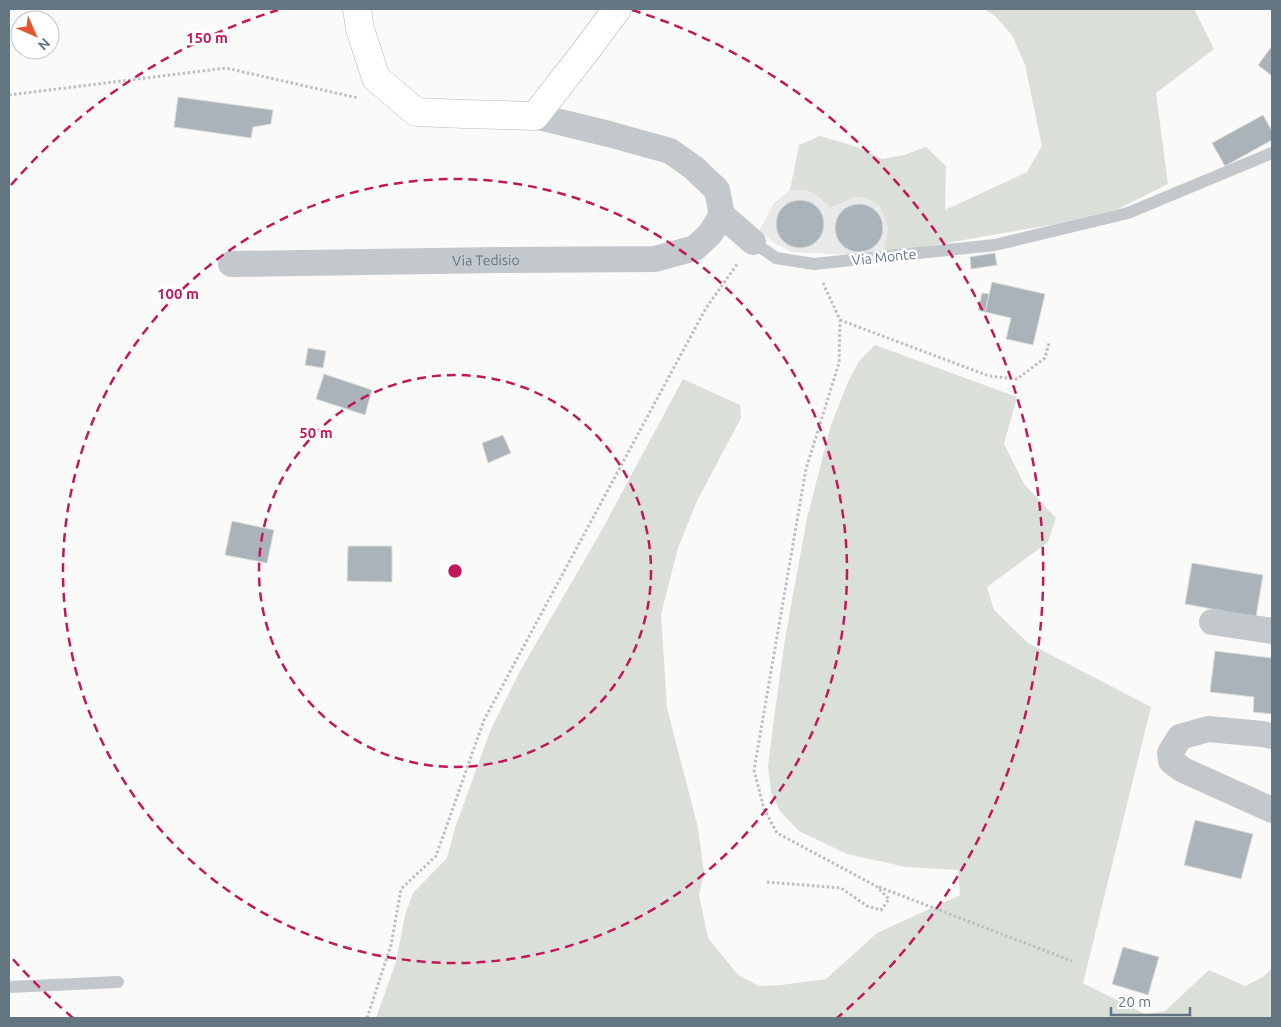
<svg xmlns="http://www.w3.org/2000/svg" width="1281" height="1027" font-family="Ubuntu,sans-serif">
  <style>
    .built { fill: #e8e9e9 }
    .green { fill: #dadfd7 }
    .building { fill: #aab3b9; stroke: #dcdcda }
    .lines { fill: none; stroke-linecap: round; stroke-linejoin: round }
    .secondary-casing { stroke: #b3babf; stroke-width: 29 }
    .path { stroke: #bbbfc2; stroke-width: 3; stroke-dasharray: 2.5 2.5; stroke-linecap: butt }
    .lane { stroke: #c3c8cc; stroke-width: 12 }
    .street { stroke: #c3c8cc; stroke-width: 26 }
    .secondary { stroke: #fff; stroke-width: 28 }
    .ring { fill: none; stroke: #c2185b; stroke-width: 2.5; stroke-dasharray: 9 6 }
    .labels { text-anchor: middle; stroke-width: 5; stroke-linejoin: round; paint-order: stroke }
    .street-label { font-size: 14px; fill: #657683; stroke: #fff }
    .centre { fill: #c2185b; stroke: #fff; stroke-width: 2.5 }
    .ring-label { font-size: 15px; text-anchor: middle; font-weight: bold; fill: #c2185b; stroke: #fff; stroke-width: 5; stroke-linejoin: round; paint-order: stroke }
  </style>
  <rect width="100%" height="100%" fill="#fafaf8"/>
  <!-- built -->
  <path class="built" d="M790,190H807L820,198L831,208L853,197H865L879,205L885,217L888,230L883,254L871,256L792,252L776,244L759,231L774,203Z"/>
  <!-- green -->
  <g class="green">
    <path d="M984,9H1194L1214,49L1156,93L1168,184L1118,209L1056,224L883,254L888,230L885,217L879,205L865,197H854L830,208L820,198L807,190H790L799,145L820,136L857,147L882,159L904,155L926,147L946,166L945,210L1027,172L1042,146L1025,65L1012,35L995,16Z"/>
    <path d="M875,345L1017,397L1004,444L1024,484L1056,518L1048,542L987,587L994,610L1028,643L1151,707L1083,983L1145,1014L1165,1011L1209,970L1245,986L1263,977L1272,969V1018H376L396,962L405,915L413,893L447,858L455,828L491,729L520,671L598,537L683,379L740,405L741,418L697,501L678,548L661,614L667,708L698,828L704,873L699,895L708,938L738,975L759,986L781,985L826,979L877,933L960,895L958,870L906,867L847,854L799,831L780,811L771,792L768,766L773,726L785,639L807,518L831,425L848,382L859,361Z"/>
  </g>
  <!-- building -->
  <g class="building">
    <path d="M1272,46V76L1258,65Z"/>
    <path d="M178,97L273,110L271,124L253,127L251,138L174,127Z"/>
    <path d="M1263,115L1272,131V140L1225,166L1212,143Z"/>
    <circle cx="800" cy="224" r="24"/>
    <circle cx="859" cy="228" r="24"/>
    <path d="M995,253L997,265L971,269L970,257Z"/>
    <path d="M992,282L1045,294L1033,345L1006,339L1011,318L985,312Z"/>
    <path d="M982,293L989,294L985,312L978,310Z"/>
    <path d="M308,348L326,351L323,368L305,365Z"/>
    <path d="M324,374L372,390L365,415L316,399Z"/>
    <path d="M503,435L511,453L488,463L482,443Z"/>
    <path d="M232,521L274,530L267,563L225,555Z"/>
    <path d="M348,546H392V582L347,581Z"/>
    <path d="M1192,563L1263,575L1256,617L1185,604Z"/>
    <path d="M1215,651L1272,658V714L1253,712L1254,697L1210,692Z"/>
    <path d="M1195,820L1253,834L1241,879L1184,865Z"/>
    <path d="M1123,947L1159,957L1148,995L1112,984Z"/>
  </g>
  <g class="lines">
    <defs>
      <path id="secondary" d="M357,9L360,29L376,78L416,112L464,114L535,116L585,52L617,9"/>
    </defs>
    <!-- secondary casing -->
    <use href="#secondary" class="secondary-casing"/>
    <!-- path -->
    <g class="path">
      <path d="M9,95L226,68L358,98"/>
      <path d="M840,320L989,376L1017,379L1045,358L1049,343"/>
      <path d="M767,882L841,888L867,906L881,910L889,899L876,886L777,833L764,809L754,770L806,469L839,363L840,320L823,283"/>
      <path d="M879,887L1072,961"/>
      <path d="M367,1018L391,945L401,889L436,856L484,720L706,308L738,263"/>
    </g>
    <!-- lane -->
    <g class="lane">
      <path d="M753,242L776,258L814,264L995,245L1128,213L1272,153"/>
      <path d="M9,987L118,982"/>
    </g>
    <!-- street -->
    <g class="street">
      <path d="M535,116L609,134L670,151L694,168L717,190L722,215L753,242"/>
      <path id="s1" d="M231,264L498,260L655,259L695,248L710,234L722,215"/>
      <path d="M1212,622L1272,631"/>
      <path d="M1272,736L1262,734L1208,729L1180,737L1170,753L1171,761L1183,770L1272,810"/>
    </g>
    <!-- secondary -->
    <use href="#secondary" class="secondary"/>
  </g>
  <!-- distance rings -->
  <g class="ring">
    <circle cx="455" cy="571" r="196"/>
    <circle cx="455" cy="571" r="392"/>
    <path d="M73 1018A588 588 0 0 1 11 957M11 185A588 588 0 0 1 278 10M632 10A588 588 0 0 1 837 1018"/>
  </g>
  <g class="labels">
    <!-- street labels -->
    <g class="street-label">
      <text transform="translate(884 257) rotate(-6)" y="5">Via Monte</text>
      <text dy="5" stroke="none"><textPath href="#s1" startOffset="255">Via Tedisio</textPath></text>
    </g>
  </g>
  <circle cx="455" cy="571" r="8" class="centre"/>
  <g class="ring-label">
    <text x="207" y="43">150 m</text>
    <text x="178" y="299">100 m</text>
    <text x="316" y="438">50 m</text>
  </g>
  <!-- border -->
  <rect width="1281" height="1027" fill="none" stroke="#657683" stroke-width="20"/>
  <!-- north arrow -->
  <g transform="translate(35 35) rotate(135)"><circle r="24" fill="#ffffff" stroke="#c1c8cd"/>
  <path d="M0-4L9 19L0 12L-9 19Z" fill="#e4572e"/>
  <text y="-8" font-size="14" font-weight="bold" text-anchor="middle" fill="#657683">N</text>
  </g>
  <!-- scale -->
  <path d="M1111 1007v8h79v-8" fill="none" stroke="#657683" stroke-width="2.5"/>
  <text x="1118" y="1007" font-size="15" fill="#657683" stroke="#ffffff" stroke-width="4" paint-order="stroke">20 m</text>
</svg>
